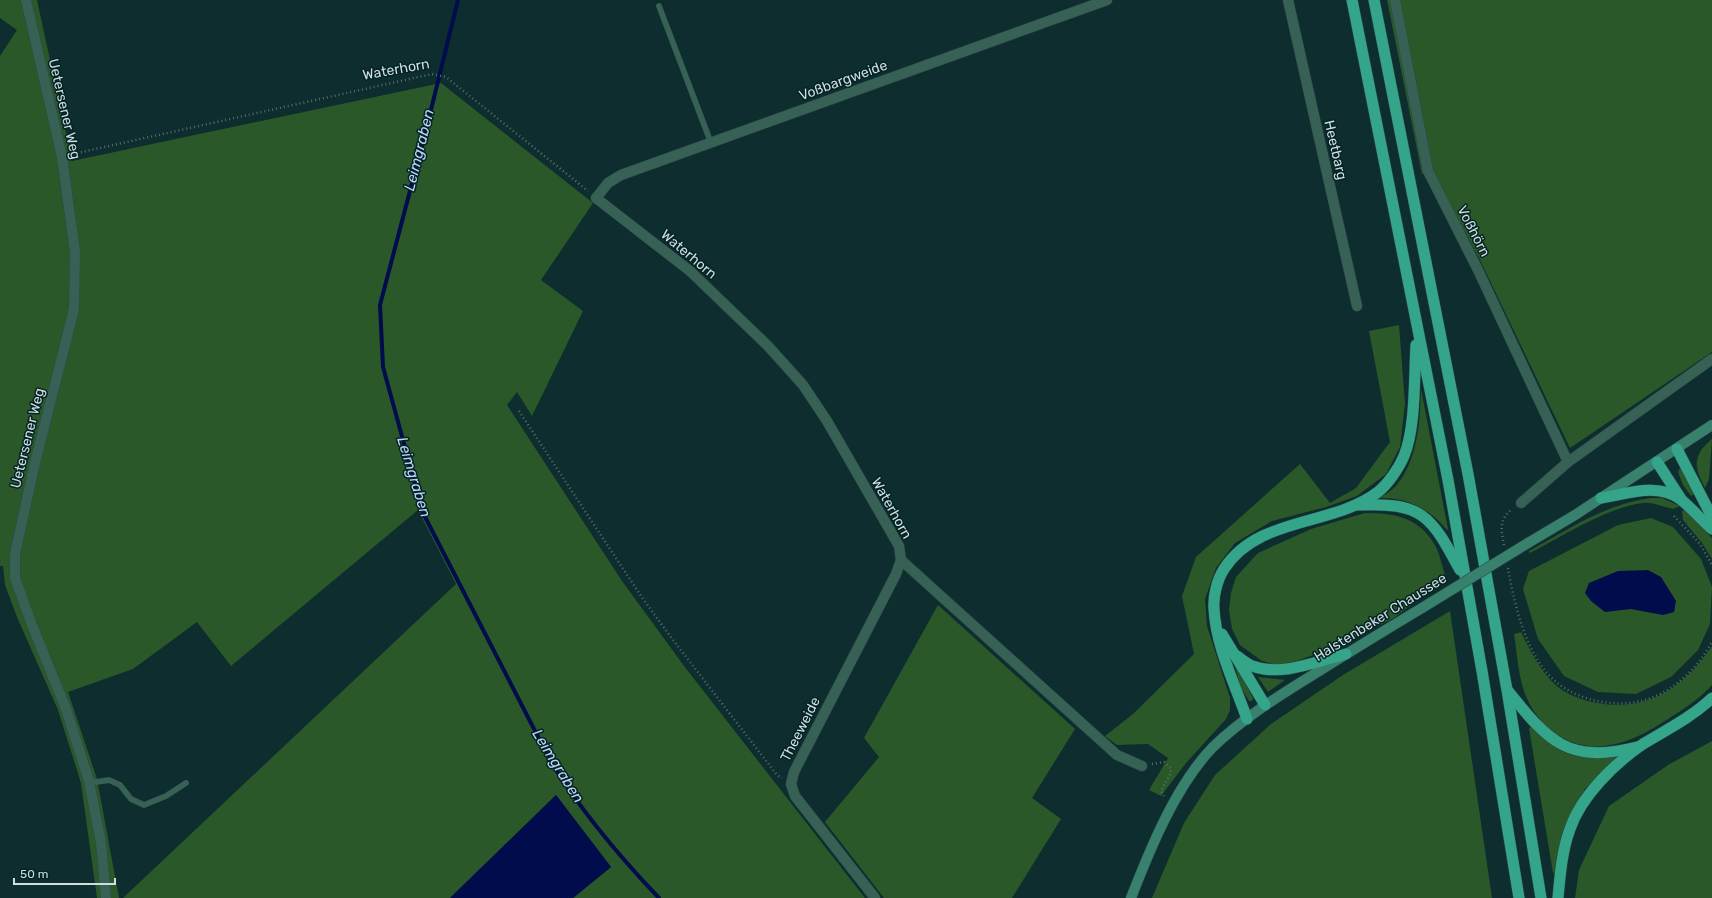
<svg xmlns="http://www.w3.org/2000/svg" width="1712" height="898" font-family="Rubik,sans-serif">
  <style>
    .green { fill: #2b5829 }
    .water { fill: #000c4b }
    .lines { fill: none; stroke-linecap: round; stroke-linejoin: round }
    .stream { stroke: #000c4b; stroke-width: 4 }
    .service-casing { stroke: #2d494b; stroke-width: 6 }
    .minor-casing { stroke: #2d494b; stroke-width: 11 }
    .secondary-casing { stroke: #2d494b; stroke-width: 11 }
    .trunk-casing { stroke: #2d494b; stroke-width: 12 }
    .path { stroke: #546e70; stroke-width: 2.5; stroke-dasharray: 1 3; stroke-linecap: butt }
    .service { stroke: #366154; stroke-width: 5.5 }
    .minor { stroke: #366154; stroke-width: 10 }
    .secondary { stroke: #38816d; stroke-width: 10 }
    .trunk { stroke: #34a588; stroke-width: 11 }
    .secondary-bridge-casing { stroke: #2d494b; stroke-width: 11; stroke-linecap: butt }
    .secondary-bridge { stroke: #38816d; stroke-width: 10 }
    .labels { text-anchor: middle; stroke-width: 3; stroke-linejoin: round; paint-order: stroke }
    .street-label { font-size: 14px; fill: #cedee0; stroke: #042325 }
    .water-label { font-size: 15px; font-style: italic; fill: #bfd4fb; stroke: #042325 }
  </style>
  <rect width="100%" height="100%" fill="#0e2d2f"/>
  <!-- green -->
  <g class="green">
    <path d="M0,0H37L72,161L441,83L593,203L541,280L583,311L532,416L517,392L507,405L622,581L684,666L865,898H573L611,867L556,795L450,898H123L456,584L418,510L231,666L197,622L133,669L68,692L97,779L119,898H97L81,783L58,710L17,617L5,585L3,566H0V56L17,30L0,18Z"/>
    <path d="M1387,0H1712V352L1570,448L1480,260L1433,173L1422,174Z"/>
    <path d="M1399,325L1405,404L1400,447L1386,474L1357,496L1326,507L1272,521L1235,543L1216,568L1205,599L1207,626L1230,698V710L1226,719L1186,763L1161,796L1149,790L1168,758L1148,744L1117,745L1105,736L1133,714L1194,654L1182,596L1196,557L1300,464L1330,503L1356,488L1390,442L1369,331Z"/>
    <path d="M1421,389L1448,529L1447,530C1430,509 1406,497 1380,498C1384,495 1391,491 1395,487C1418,461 1420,421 1421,389Z"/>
    <path d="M1712,439L1709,479L1705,488C1693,466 1693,455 1712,439Z"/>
    <path d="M1680,468L1682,469L1695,493L1691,496L1683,485L1678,472Z"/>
    <path d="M1652,498H1662L1680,506L1673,509C1663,507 1653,502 1643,503C1608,507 1561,537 1530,553L1529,551C1567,530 1607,503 1652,498Z"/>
    <path d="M1685,510L1712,538V559L1702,543L1683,520L1682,511Z"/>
    <path d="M1365,513C1394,513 1417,517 1433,542C1440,552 1442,567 1446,578L1394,618L1337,646L1297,661L1277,665L1262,661L1240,645L1232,629L1229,610L1231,593L1236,577L1258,553L1311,529Z"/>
    <path d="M1651,518L1673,527L1701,559L1712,587L1710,624L1698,650L1671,677L1636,694L1598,692L1564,676L1538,639L1523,589L1529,571L1618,525Z"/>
    <path d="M938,605L1075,729L1032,798L1061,819L1012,898H884L825,822L879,757L864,738Z"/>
    <path d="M1450,611L1492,898H1152L1184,823L1215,775L1271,724L1343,675Z"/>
    <path d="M1521,632C1531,652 1541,673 1558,687C1571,697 1588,702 1604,704C1652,710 1686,685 1712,646V685C1700,698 1686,708 1671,717C1637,740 1598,759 1559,736C1543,726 1530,709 1524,691C1518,673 1517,653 1514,634Z"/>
    <path d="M1234,662L1253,698L1252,701H1249L1240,686Z"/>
    <path d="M1258,677L1285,680L1268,692Z"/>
    <path d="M1531,727C1560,755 1578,762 1618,756L1585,789L1574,808L1556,874L1553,873L1529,728Z"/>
    <path d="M1712,741V898H1575L1579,870L1609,806L1668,765Z"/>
  </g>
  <!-- water -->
  <g class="water">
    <path d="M1648,570L1661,577L1676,601L1674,612L1663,615L1631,609L1605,612L1591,601L1585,593L1589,583L1618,571Z"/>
    <path d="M556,795L611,867L573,898H450Z"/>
  </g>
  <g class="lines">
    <!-- stream -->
    <path class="stream" d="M458,0L426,130L380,305L383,367L423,513L550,760C580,810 619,856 659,898"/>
    <defs>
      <g id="service">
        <path d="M659,6L711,143"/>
        <path d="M90,783L109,780L120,785L131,799L144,805L166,796L186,783"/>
      </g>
      <g id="minor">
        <path d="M26,0L62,157L75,252L74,309L34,467L15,554V578L32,625L66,709L89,781L101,843L106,898"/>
        <path d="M1107,0L621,175L608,183L596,198L690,271L768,346L803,385L827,421L899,546L901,560L1117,755L1142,766"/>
        <path d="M1288,0L1357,306"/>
        <path d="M1395,0L1428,171L1478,270L1568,462"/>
        <path d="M1521,503L1568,462L1712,359"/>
        <path d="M875,898L795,796L791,784L794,772L896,574L901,560"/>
      </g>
      <g id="secondary">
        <path d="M1528,543L1575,515L1712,425"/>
        <path d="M1131,898C1150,849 1176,785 1213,747C1242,719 1277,697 1311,676C1348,653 1385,630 1422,608"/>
      </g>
      <g id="trunk">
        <path d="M1352,0L1448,480L1482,671L1519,898"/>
        <path d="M1374,0L1468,474L1507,690L1541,898"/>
        <path d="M1677,449L1712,517"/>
        <path d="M1657,462L1681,499"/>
        <path d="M1601,498C1626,494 1658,482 1680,499C1690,506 1701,520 1712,529"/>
        <path d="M1358,505C1423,502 1431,516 1460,570"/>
        <path d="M1222,634L1265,705"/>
        <path d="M1237,656C1241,659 1247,664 1252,666C1282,677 1317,661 1346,654"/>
        <path d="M1508,691C1549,742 1568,764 1637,747"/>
        <path d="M1247,719C1235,684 1216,647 1214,609C1213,596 1217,580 1224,569C1258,516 1332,527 1378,492C1388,484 1399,468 1404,456C1416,427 1414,376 1416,345"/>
        <path d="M1558,898C1560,876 1562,850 1570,829C1581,796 1615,763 1643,744C1666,730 1692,717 1712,698"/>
      </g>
    </defs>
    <!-- service casing -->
    <use href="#service" class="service-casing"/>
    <!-- minor casing -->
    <use href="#minor" class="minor-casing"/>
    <!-- secondary casing -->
    <use href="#secondary" class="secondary-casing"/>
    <!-- trunk casing -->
    <use href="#trunk" class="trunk-casing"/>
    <!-- path -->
    <g class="path">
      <path d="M73,154L432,74L446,77L588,191"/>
      <path d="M519,411L641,596L670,636L777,775L782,778"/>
      <path d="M1674,516L1700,544L1712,565"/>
      <path d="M1504,545C1501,530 1499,519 1512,509"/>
      <path d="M1508,568C1514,602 1524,646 1547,673C1570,700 1615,710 1648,699C1674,691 1701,665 1712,641"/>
      <path d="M1152,764L1164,762L1171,768V773L1161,791L1164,796"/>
    </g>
    <!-- service -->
    <use href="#service" class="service"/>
    <!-- minor -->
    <use href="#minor" class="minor"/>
    <!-- secondary -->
    <use href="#secondary" class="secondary"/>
    <!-- trunk -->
    <use href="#trunk" class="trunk"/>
    <defs>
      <path id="secondary-bridge" d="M1422,608L1528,543"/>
    </defs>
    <!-- secondary-bridge casing -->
    <use href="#secondary-bridge" class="secondary-bridge-casing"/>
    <!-- secondary-bridge -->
    <use href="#secondary-bridge" class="secondary-bridge"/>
  </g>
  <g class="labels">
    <!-- street labels -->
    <g class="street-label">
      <text transform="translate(396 69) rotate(-10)" y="5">Waterhorn</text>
      <text transform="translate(843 80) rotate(-20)" y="5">Voßbargweide</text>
      <text transform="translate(65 109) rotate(77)" y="5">Uetersener Weg</text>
      <text transform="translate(1336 150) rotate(77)" y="5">Heetbarg</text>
      <text transform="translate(1474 231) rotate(63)" y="5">Voßhörn</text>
      <text transform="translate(689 254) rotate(40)" y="5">Waterhorn</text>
      <text transform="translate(27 438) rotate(-76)" y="5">Uetersener Weg</text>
      <text transform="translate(892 508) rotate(61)" y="5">Waterhorn</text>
      <text transform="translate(1380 617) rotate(-32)" y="5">Halstenbeker Chaussee</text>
      <text transform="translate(800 729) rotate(-63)" y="5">Theeweide</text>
    </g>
    <!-- water labels -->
    <g class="water-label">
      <text transform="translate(419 150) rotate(-76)" y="5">Leimgraben</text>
      <text transform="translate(414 477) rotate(73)" y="5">Leimgraben</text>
      <text transform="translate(558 766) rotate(58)" y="5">Leimgraben</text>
    </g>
  </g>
  <!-- scale -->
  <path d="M14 878v6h101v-6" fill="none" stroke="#cedee0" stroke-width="2"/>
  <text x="20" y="878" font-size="12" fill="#cedee0" stroke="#042325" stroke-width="3" paint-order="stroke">50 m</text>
</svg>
